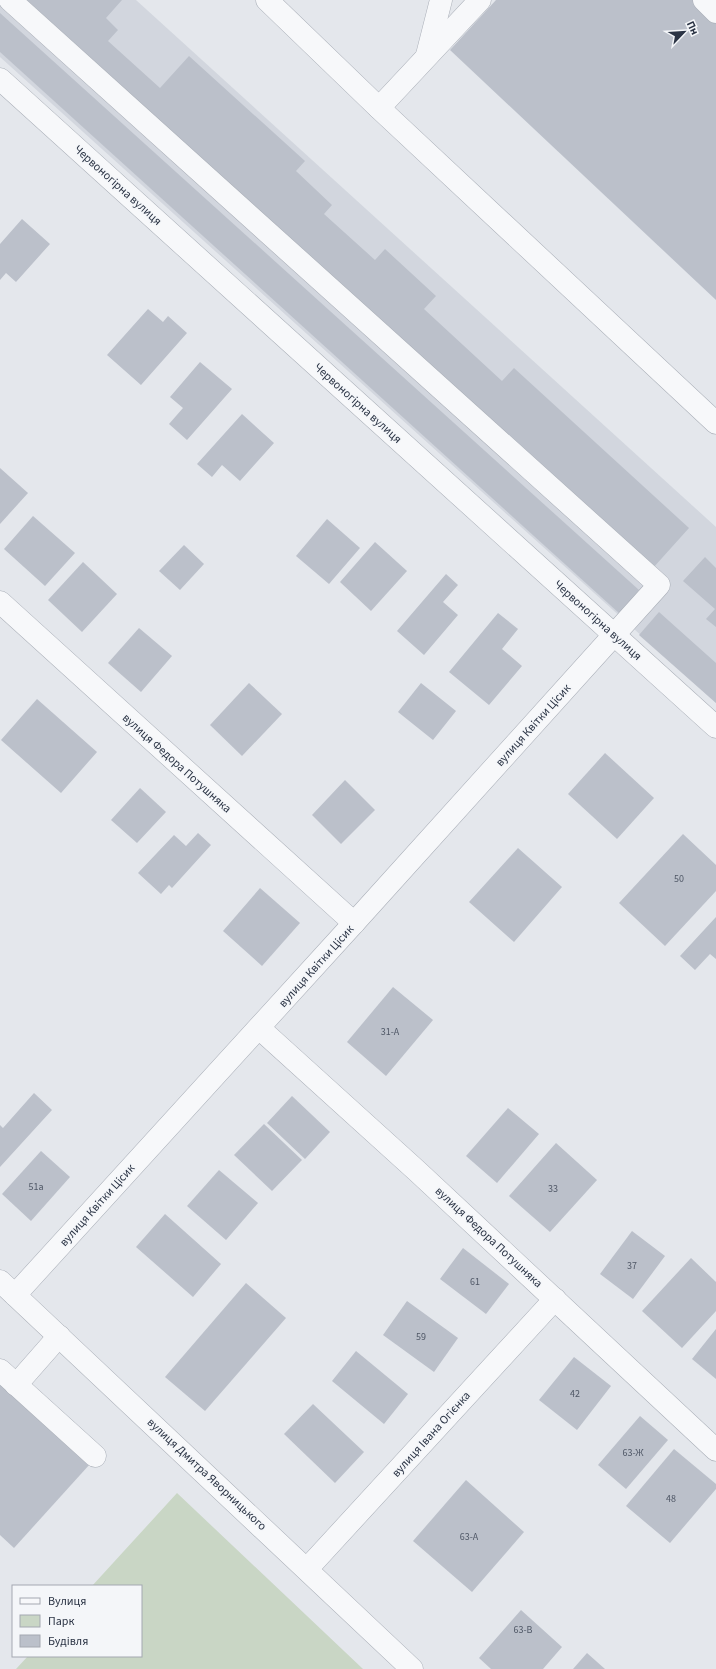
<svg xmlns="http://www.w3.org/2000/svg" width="716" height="1669" font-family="'Source Sans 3',sans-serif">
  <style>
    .built { fill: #d2d6de }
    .green { fill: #c9d6c5 }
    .building { fill: #bbc0ca }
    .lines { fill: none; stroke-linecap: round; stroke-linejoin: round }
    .minor-casing { stroke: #a9aeb7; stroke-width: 23 }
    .minor { stroke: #f7f8fa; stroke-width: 22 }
    .labels { text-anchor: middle; stroke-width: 3; stroke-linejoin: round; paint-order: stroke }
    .number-label { font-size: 10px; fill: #4f5766 }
    .street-label { font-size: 12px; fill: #2b3445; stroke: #f4f6f9 }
  </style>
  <rect width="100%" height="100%" fill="#e4e7ec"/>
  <!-- built -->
  <path class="built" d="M0,0H136L716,527V703L0,57Z"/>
  <!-- green -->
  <path class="green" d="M177,1493L363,1669H16L28,1656H141V1586H92Z"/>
  <!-- building -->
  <g class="building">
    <path d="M27,0H122L106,18L118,30L108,41L160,88L189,56L305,161L296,171L332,205L324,214L375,260L385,249L436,296L424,309L502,381L514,368L689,528L653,568Z"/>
    <path d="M496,0H704L716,12V300L450,50Z"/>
    <path d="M0,13L639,590L620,614L0,52Z"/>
    <path d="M22,219L50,244L16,282L6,273L0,280V244Z"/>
    <path d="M148,309L163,322L168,316L187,333L141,385L107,355Z"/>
    <path d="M200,362L232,389L187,440L169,424L183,408L170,397Z"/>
    <path d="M242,414L274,443L240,481L222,465L212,477L197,464Z"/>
    <path d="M0,468L28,493L0,524Z"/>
    <path d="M33,516L75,553L45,586L4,549Z"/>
    <path d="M327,519L360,548L329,584L296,556Z"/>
    <path d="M375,542L407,571L371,611L340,582Z"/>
    <path d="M184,545L204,564L180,590L159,571Z"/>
    <path d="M705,557L716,568V627L706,619L715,609L683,581Z"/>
    <path d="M83,562L117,594L82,632L48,600Z"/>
    <path d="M446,574L458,585L443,602L458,615L424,655L397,631Z"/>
    <path d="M659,612L716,663V703L639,635Z"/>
    <path d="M498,613L518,629L502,649L522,666L489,705L449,672Z"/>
    <path d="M139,628L172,656L141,692L108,663Z"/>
    <path d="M249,683L282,714L242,756L210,725Z"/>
    <path d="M421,683L456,711L433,740L398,712Z"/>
    <path d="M37,699L97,752L61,793L1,740Z"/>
    <path d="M605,753L654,798L617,839L568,794Z"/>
    <path d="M345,780L375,810L341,844L312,815Z"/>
    <path d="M140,788L166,812L137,843L111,820Z"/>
    <path d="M198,833L211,845L172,888L169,885L161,894L138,873L174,835L186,846Z"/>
    <path d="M683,834L716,865V891L665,946L619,903Z"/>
    <path d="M518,848L562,887L514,942L469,902Z"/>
    <path d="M260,888L300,923L262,966L223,931Z"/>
    <path d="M716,917V959L710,954L695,970L680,956Z"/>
    <path d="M393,987L433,1020L386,1076L347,1042Z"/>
    <path d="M34,1093L52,1110L0,1167V1125L3,1128Z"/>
    <path d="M292,1096L330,1132L305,1159L267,1123Z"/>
    <path d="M508,1108L539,1134L497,1183L466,1156Z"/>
    <path d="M264,1124L302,1160L272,1191L234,1155Z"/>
    <path d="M556,1143L597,1180L550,1232L509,1196Z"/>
    <path d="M41,1151L70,1177L31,1221L2,1194Z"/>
    <path d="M219,1170L258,1203L226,1240L187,1206Z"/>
    <path d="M165,1214L221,1264L193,1297L136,1247Z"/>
    <path d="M632,1231L665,1256L633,1299L600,1274Z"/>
    <path d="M463,1248L509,1284L486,1314L440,1279Z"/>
    <path d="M691,1258L716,1282V1311L682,1348L642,1311Z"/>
    <path d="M246,1283L286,1318L205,1411L165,1377Z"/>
    <path d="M407,1301L458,1338L434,1372L383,1335Z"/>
    <path d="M716,1329V1379L692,1359Z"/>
    <path d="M356,1351L408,1394L384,1424L332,1381Z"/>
    <path d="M574,1357L611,1386L577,1430L539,1400Z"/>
    <path d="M0,1383L90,1464L14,1548L0,1535Z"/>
    <path d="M313,1404L364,1452L335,1483L284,1434Z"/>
    <path d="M640,1416L668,1440L626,1489L598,1465Z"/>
    <path d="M674,1449L716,1484V1489L670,1543L626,1506Z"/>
    <path d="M466,1480L524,1532L472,1592L413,1541Z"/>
    <path d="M521,1610L562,1647L543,1669H491L479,1658Z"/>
    <path d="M587,1653L605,1669H573Z"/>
  </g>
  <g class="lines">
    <defs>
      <g id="minor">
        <path d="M10,0L659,585L354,923L15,1295"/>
        <path d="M267,0L379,108L716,423"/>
        <path d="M704,0L716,12"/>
        <path d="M427,55L441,0"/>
        <path d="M0,79L716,727"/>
        <path d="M379,108L480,0"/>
        <path d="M0,602L354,923"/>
        <path d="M259,1028L417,1171L716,1450"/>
        <path d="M0,1281L412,1669"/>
        <path d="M0,1370L95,1456"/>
        <path d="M16,1385L59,1336"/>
        <path d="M307,1569L555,1299"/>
      </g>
    </defs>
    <!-- minor casing -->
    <use href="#minor" class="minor-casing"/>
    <!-- minor -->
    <use href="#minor" class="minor"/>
  </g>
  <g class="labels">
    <!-- number labels -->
    <g class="number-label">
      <text x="679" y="882">50</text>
      <text x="390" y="1035">31-А</text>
      <text x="36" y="1190">51а</text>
      <text x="553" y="1192">33</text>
      <text x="632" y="1269">37</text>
      <text x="475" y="1285">61</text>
      <text x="421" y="1340">59</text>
      <text x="575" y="1397">42</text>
      <text x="633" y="1456">63-Ж</text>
      <text x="671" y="1502">48</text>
      <text x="469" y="1540">63-А</text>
      <text x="523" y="1633">63-В</text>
    </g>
    <!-- street labels -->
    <g class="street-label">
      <text transform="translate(118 185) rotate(42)" y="4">Червоногірна вулиця</text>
      <text transform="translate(358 403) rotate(42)" y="4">Червоногірна вулиця</text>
      <text transform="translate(598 620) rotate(42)" y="4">Червоногірна вулиця</text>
      <text transform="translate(533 725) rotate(-48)" y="4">вулиця Квітки Цісик</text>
      <text transform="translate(177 763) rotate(42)" y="4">вулиця Федора Потушняка</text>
      <text transform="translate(316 966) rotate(-48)" y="4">вулиця Квітки Цісик</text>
      <text transform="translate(97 1205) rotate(-48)" y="4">вулиця Квітки Цісик</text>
      <text transform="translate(489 1237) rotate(43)" y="4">вулиця Федора Потушняка</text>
      <text transform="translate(431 1434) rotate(-48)" y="4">вулиця Івана Огієнка</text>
      <text transform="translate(207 1474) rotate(43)" y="4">вулиця Дмитра Яворницького</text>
    </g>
  </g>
  <!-- legend -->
  <rect x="12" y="1585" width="130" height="72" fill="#f4f6f9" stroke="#a4a8b1"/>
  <rect x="20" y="1598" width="20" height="6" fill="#f7f8fa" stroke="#a4a8b1"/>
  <text x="48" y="1605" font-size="12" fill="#2b3445">Вулиця</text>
  <rect x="20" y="1615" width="20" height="12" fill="#c9d6c5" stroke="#a4a8b1"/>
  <text x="48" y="1625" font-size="12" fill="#2b3445">Парк</text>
  <rect x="20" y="1635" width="20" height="12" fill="#bbc0ca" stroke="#a4a8b1"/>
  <text x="48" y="1645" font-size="12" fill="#2b3445">Будівля</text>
  <!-- north arrow -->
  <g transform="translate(684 32) rotate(65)" stroke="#f4f6f9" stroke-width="3" paint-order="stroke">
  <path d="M0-3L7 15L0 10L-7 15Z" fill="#2b3445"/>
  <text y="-6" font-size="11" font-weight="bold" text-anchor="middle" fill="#2b3445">Пн</text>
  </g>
</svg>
